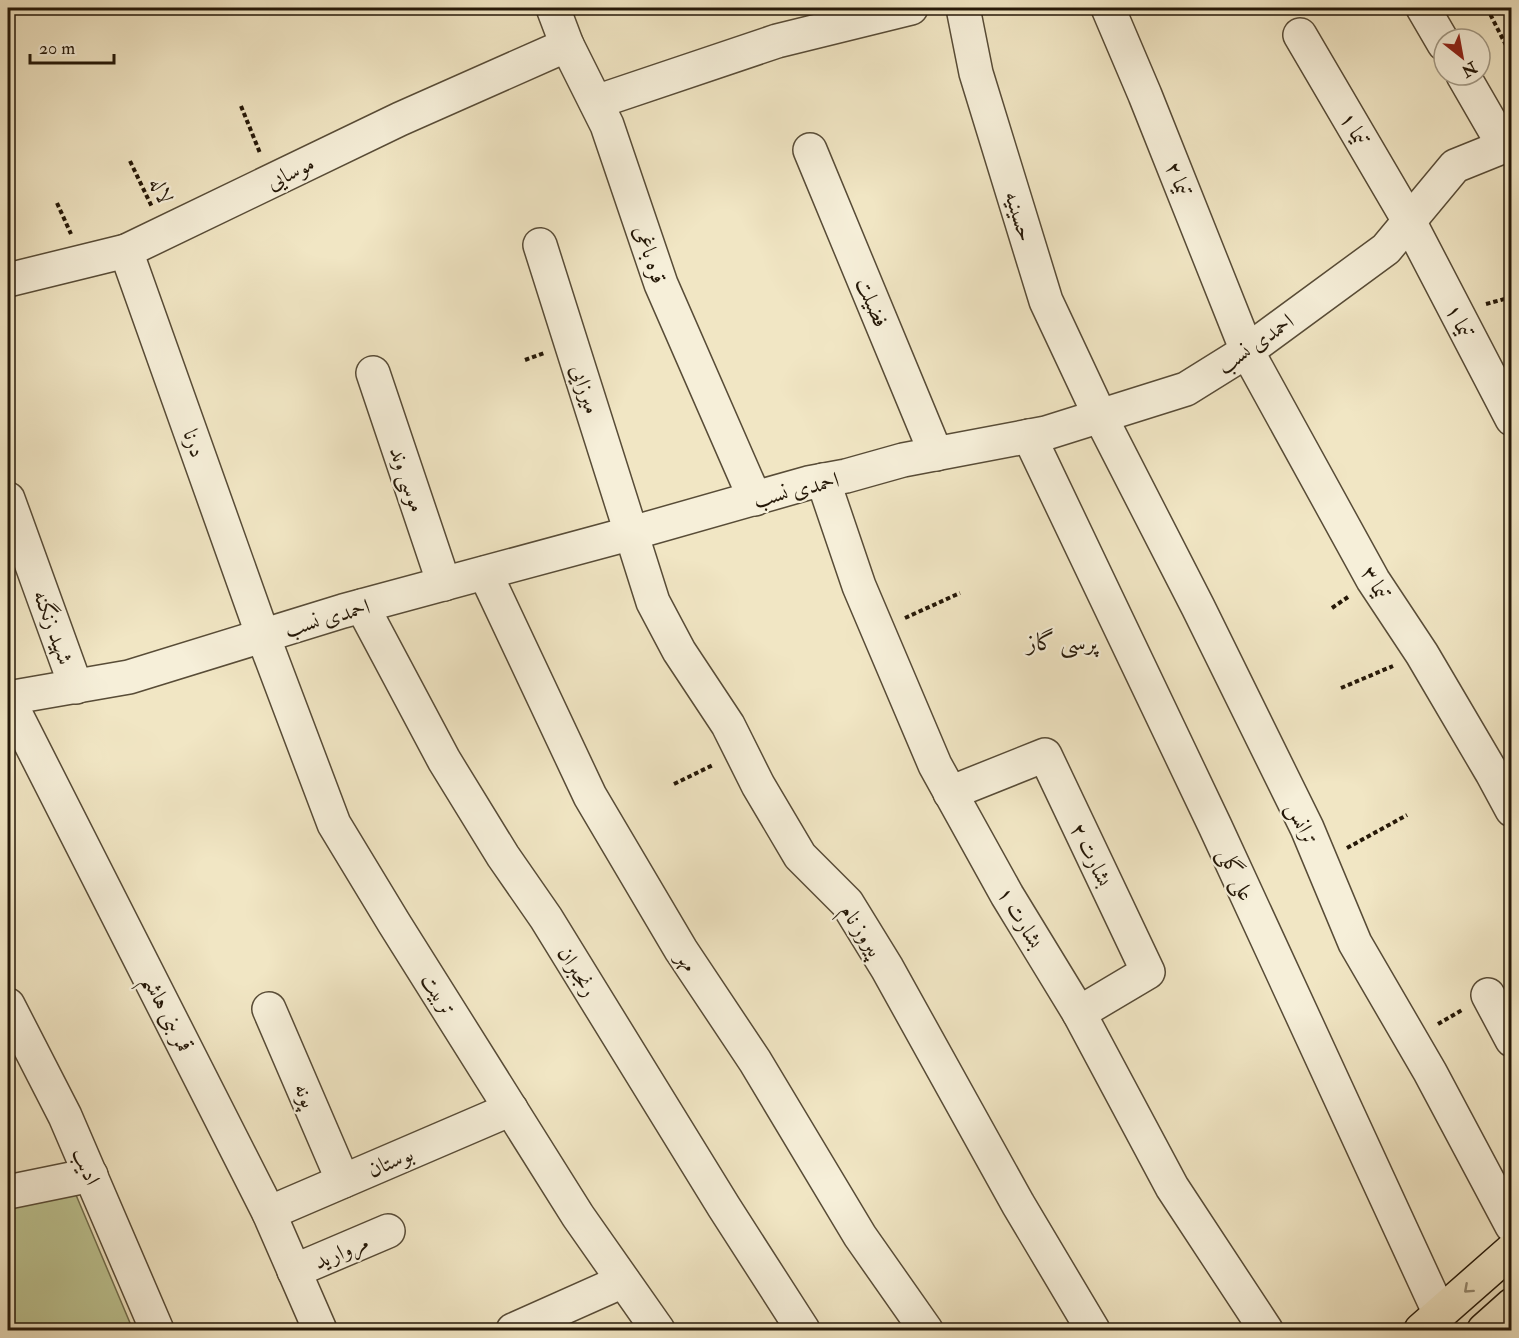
<svg xmlns="http://www.w3.org/2000/svg" width="1519" height="1338" font-family="'IM FELL Double Pica',Amiri,serif">
  <style>
    .green { fill: #bdc492; stroke: #716e4d; stroke-width: 1.5 }
    .lines { fill: none; stroke-linecap: round; stroke-linejoin: round }
    .minor-casing { stroke: #584c37; stroke-width: 36 }
    .major-casing { stroke: #251808; stroke-width: 36 }
    .path { stroke: #251808; stroke-width: 4; stroke-dasharray: 4.5 3; stroke-linecap: butt }
    .minor { stroke: #f6efd9; stroke-width: 33 }
    .major { stroke: #f1e6c4; stroke-width: 33 }
    .oneway { stroke: #95896f }
    .labels { text-anchor: middle; stroke-width: 4.5; stroke-linejoin: round; paint-order: stroke }
    .street-label { font-size: 22px; fill: #251808; stroke: #f6efd9 }
    .neighbourhood-label { font-size: 24px; fill: #251808; stroke: #f6efd9 }
  </style>
  <rect width="100%" height="100%" fill="#f1e6c4"/>
  <filter id="stains"><feTurbulence type="fractalNoise" baseFrequency=".00333" numOctaves="4"/><feColorMatrix values="0 0 0 0 .2 0 0 0 0 .09 0 0 0 0 .02 0 0 0 .5 -.17"/></filter>
  <radialGradient id="worn" r=".72"><stop offset=".6" stop-color="#630" stop-opacity="0"/><stop offset="1" stop-color="#630" stop-opacity=".3"/></radialGradient>
  <!-- green -->
  <path class="green" d="M68,1176L133,1330H8V1204Z"/>
  <g class="lines">
    <defs>
      <g id="minor">
        <path d="M553,8L567,45L607,125L661,284L755,499"/>
        <path d="M963,8L976,73L1046,301L1100,416L1198,607L1307,828L1355,943L1430,1072L1512,1226"/>
        <path d="M1108,8L1145,95L1247,351L1373,580L1422,654L1492,773L1512,810"/>
        <path d="M1423,8L1444,44"/>
        <path d="M1300,35L1409,221L1512,419"/>
        <path d="M1463,75L1504,146"/>
        <path d="M596,102L777,41L911,8"/>
        <path d="M810,150L936,454"/>
        <path d="M540,245L653,602L679,651L728,725L758,785L800,856L847,903L887,968L1018,1204L1093,1330"/>
        <path d="M126,251L263,636L334,824L394,923L578,1216L658,1330"/>
        <path d="M8,280L126,251L400,119L567,45"/>
        <path d="M373,373L444,584"/>
        <path d="M1029,436L1215,826L1440,1314"/>
        <path d="M823,480L859,586L935,765L1007,895L1079,1013L1172,1187L1266,1330"/>
        <path d="M8,499L76,687"/>
        <path d="M485,573L590,796L681,950L755,1061L860,1236L926,1330"/>
        <path d="M362,606L444,760L503,856L546,918L724,1207L803,1330"/>
        <path d="M8,698L129,677L343,611L632,533L808,483L846,476L903,460L1046,433L1186,389L1247,351L1386,249L1455,166L1512,143"/>
        <path d="M8,699L269,1213L320,1330"/>
        <path d="M950,793L1045,755L1148,972L1079,1013"/>
        <path d="M1488,995L1512,1040"/>
        <path d="M8,1005L65,1116L157,1330"/>
        <path d="M269,1009L343,1181"/>
        <path d="M8,1192L91,1175"/>
        <path d="M269,1213L511,1109"/>
        <path d="M294,1271L388,1231"/>
        <path d="M513,1330L623,1281"/>
      </g>
      <g id="major">
        <path d="M1421,1330L1512,1250"/>
        <path d="M1484,1330L1512,1305"/>
      </g>
    </defs>
    <!-- minor casing -->
    <use href="#minor" class="minor-casing"/>
    <!-- major casing -->
    <use href="#major" class="major-casing"/>
    <!-- path -->
    <g class="path">
      <path d="M1487,8L1512,57"/>
      <path d="M241,106L260,153"/>
      <path d="M130,161L152,207"/>
      <path d="M57,203L71,234"/>
      <path d="M1486,304L1512,297"/>
      <path d="M525,360L544,353"/>
      <path d="M1332,608L1348,597"/>
      <path d="M905,618L960,593"/>
      <path d="M1341,688L1393,666"/>
      <path d="M674,784L713,765"/>
      <path d="M1347,848L1407,815"/>
      <path d="M1438,1024L1462,1010"/>
    </g>
    <!-- minor -->
    <use href="#minor" class="minor"/>
    <!-- major -->
    <use href="#major" class="major"/>
  </g>
  <!-- one-way arrows -->
  <defs><path id="oneway-chevron" d="M-2-3.5L2.5 0L-2 3.5" fill="none" stroke-width="1.6" stroke-linecap="round" stroke-linejoin="round" transform="scale(1.5)"/></defs>
  <use class="oneway" href="#oneway-chevron" transform="translate(1468 1289) rotate(138)"/>
  <g class="labels">
    <!-- street labels -->
    <g class="street-label">
      <text transform="translate(1355 128) rotate(60)" y="8">۱ تیما</text>
      <text transform="translate(290 172) rotate(-26)" y="8">موسایی</text>
      <text transform="translate(1179 178) rotate(68)" y="8">تیما ۲</text>
      <text transform="translate(162 190) rotate(65)" y="8">لاله</text>
      <text transform="translate(1020 216) rotate(73)" y="8">حسینیه</text>
      <text transform="translate(651 254) rotate(71)" y="8">قره باغی</text>
      <text transform="translate(873 302) rotate(67)" y="8">فضیلت</text>
      <text transform="translate(1460 320) rotate(63)" y="8">تیما ۱</text>
      <text transform="translate(1255 343) rotate(-35)" y="8">احمدی نسب</text>
      <text transform="translate(586 389) rotate(72)" y="8">میرزایی</text>
      <text transform="translate(195 443) rotate(70)" y="8">درنا</text>
      <text transform="translate(408 479) rotate(71)" y="8">موسی وند</text>
      <text transform="translate(796 489) rotate(-14)" y="8">احمدی نسب</text>
      <text transform="translate(1376 582) rotate(59)" y="8">تیما ۳</text>
      <text transform="translate(327 617) rotate(-16)" y="8">احمدی نسب</text>
      <text transform="translate(54 627) rotate(70)" y="8">شهید زنگنه</text>
      <text transform="translate(1303 823) rotate(65)" y="8">ترانس</text>
      <text transform="translate(1092 854) rotate(64)" y="8">بشارت ۲</text>
      <text transform="translate(1237 874) rotate(65)" y="8">علی گلی</text>
      <text transform="translate(1021 917) rotate(59)" y="8">بشارت ۱</text>
      <text transform="translate(862 930) rotate(57)" y="8">پیروز نام</text>
      <text transform="translate(688 961) rotate(58)" y="8">مهر</text>
      <text transform="translate(578 971) rotate(58)" y="8">رنجبران</text>
      <text transform="translate(439 994) rotate(58)" y="8">تربیت</text>
      <text transform="translate(168 1013) rotate(63)" y="8">قمر بنی هاشم</text>
      <text transform="translate(306 1095) rotate(67)" y="8">پونه</text>
      <text transform="translate(390 1161) rotate(-23)" y="8">بوستان</text>
      <text transform="translate(87 1166) rotate(66)" y="8">ادیب</text>
      <text transform="translate(341 1251) rotate(-23)" y="8">مروارید</text>
    </g>
    <!-- neighbourhood labels -->
    <g class="neighbourhood-label">
      <text x="1062" y="650">پرسی گاز</text>
    </g>
  </g>
  <!-- margin -->
  <rect width="1519" height="1338" fill="none" stroke="#f1e6c4" stroke-width="30"/>
  <rect x="9" y="9" width="1501" height="1320" fill="none" stroke="#251808" stroke-width="3"/>
  <rect x="15" y="15" width="1489" height="1308" fill="none" stroke="#251808" stroke-width="1.5"/>
  <!-- north arrow -->
  <g transform="translate(1462 57) rotate(149)"><circle r="28" fill="#f6efd9" stroke="#a29985" stroke-width="1.5"/>
  <path d="M0-4.5L10 22L0 15L-10 22Z" fill="#8f2418"/>
  <text y="-9" font-size="16" font-weight="bold" text-anchor="middle" fill="#251808">N</text>
  </g>
  <!-- scale -->
  <path d="M30 54v9h84v-9" fill="none" stroke="#251808" stroke-width="3"/>
  <text x="39" y="54" font-size="18" fill="#251808" stroke="#f6efd9" stroke-width="4.5" paint-order="stroke">20 m</text>
  <rect width="100%" height="100%" filter="url(#stains)"/>
  <rect width="100%" height="100%" fill="url(#worn)"/>
</svg>
